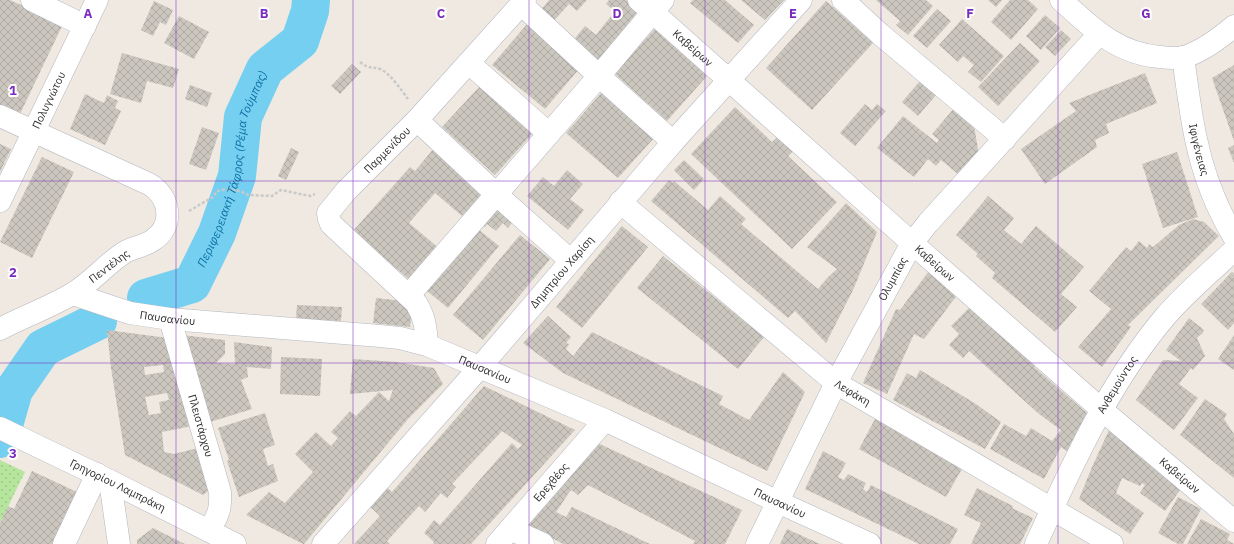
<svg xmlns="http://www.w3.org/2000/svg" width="1234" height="544" font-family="'IBM Plex Sans',sans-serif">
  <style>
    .grass { fill: url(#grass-dots) }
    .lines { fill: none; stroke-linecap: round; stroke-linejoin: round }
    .river { stroke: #75cff0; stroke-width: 38 }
    .building { fill: url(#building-cross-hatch); fill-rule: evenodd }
    .minor-casing { stroke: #b4b7c1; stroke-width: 23 }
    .tertiary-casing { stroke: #b4b7c1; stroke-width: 23 }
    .secondary-casing { stroke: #b4b7c1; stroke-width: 23 }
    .path { stroke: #c9c9c9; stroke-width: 2.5; stroke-dasharray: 3 2; stroke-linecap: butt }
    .minor { stroke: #fff; stroke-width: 22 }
    .tertiary { stroke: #fff; stroke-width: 22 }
    .secondary { stroke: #fff; stroke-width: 22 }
    .grid { fill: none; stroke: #7b2cbf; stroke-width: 1; stroke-opacity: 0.55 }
    .labels { text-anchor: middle; stroke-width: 4; stroke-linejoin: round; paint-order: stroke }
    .street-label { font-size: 11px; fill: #2e2e2e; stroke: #fff }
    .water-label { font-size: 12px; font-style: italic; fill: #0d6fa3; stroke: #fff }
    .grid-label { font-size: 13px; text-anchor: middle; font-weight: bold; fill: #7b2cbf; stroke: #fff; stroke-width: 4; stroke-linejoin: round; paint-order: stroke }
  </style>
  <defs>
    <pattern id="grass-dots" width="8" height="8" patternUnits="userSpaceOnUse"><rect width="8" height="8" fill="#b6e59e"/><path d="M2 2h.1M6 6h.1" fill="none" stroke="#9dc588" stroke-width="1.8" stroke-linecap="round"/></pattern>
    <pattern id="building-cross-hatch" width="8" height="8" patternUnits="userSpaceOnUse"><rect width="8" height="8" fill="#cbc7bf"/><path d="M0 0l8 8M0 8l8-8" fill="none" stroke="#afaba4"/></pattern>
  </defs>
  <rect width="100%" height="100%" fill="#efe9e1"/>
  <!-- grass -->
  <path class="grass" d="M0,460L25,472L0,523Z"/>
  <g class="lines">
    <!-- river -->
    <g class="river">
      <path id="s1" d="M146,298L192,284L217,233L237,176L243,117L265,69L300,41L310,11L311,0"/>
      <path d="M0,439L14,390L43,348L98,321"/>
    </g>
  </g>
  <!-- building -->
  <g class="building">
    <path d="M0,0H10L63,24L20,114L0,105Z"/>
    <path d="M549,0H587L577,11L569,4L552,23L539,12Z"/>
    <path d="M609,0H626L639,10L598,62L572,42L585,26L596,35L615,11L606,4Z"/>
    <path d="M693,0H725L754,25L738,43L690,3Z"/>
    <path d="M741,0H784L765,20Z"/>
    <path d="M876,0H926L933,6L908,35L896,25L900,21Z"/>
    <path d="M988,0H1002L996,7Z"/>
    <path d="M1010,0H1028L1038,9L1011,40L991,22Z"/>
    <path d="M154,1L173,10L166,25L160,22L153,36L141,30Z"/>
    <path d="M826,1L873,43L812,110L766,68Z"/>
    <path d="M937,9L951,21L927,48L913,36Z"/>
    <path d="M1045,15L1060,28L1041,50L1026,36Z"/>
    <path d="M179,16L209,32L194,59L164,43Z"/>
    <path d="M962,19L1004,56L981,82L968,72L974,65L963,56L958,62L939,45Z"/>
    <path d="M528,23L580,68L545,109L492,65Z"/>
    <path d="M655,29L707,76L667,121L614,73Z"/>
    <path d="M1061,30L1071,39L1055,56L1045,47Z"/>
    <path d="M1020,43L1040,61L998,106L978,87Z"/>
    <path d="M122,53L179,69L173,88L147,81L141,103L110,94Z"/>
    <path d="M352,64L361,72L340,94L331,86Z"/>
    <path d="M1234,65V141L1212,78Z"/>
    <path d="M1145,73L1157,103L1106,124L1109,133L1095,140L1097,147L1045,184L1021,149L1076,111L1069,103Z"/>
    <path d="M920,81L936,95L918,116L902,102Z"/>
    <path d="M190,85L212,93L207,107L185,99Z"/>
    <path d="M480,86L533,133L495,175L442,127Z"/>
    <path d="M603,91L655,137L618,178L566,133Z"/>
    <path d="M85,94L104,103L107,95L118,101L115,108L121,111L105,145L70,129Z"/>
    <path d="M865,104L872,110L877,104L886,111L855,146L840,133Z"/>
    <path d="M956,106L973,120L979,155L958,174L941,160L936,166L928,159L914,177L877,148L903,116L937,143L939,140L932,134Z"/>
    <path d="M735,107L772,142L777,137L793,151L788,156L837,202L792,249L691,154Z"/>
    <path d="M202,127L219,133L206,170L189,164Z"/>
    <path d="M0,144L11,149L0,172Z"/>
    <path d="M1234,145V163L1228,148Z"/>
    <path d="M435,147L485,191L462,216L435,193L409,223L440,249L412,282L353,231L410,167L415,171Z"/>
    <path d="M291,148L299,152L286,180L278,176Z"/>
    <path d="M1177,152L1198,217L1163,228L1142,164Z"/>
    <path d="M42,157L74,172L32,258L0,242Z"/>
    <path d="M684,160L704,179L694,190L674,170Z"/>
    <path d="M567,170L583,184L570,199L584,210L568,230L527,196L543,177L554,186Z"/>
    <path d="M669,180L673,183L674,181L708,210L720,196L746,219L741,224L818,289L828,277L837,269L807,247L846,203L877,232L853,290L826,343L795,311L788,318L651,201Z"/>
    <path d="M988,196L1014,218L1004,230L1021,244L1036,226L1084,267L1061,294L1077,307L1055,332L992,278L995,273L976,256L978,254L956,235Z"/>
    <path d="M496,205L514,220L508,228L503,223L496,231L487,224L485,227L481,224Z"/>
    <path d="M1193,219L1204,222L1219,236L1128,325L1131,327L1102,367L1078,347L1111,309L1089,291L1126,247L1131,251L1139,241L1147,248L1149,244L1153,247L1179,225Z"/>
    <path d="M622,226L648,247L582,328L556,307Z"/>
    <path d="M478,229L499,246L448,308L427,291Z"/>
    <path d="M520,235L550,259L483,340L453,315Z"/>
    <path d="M663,256L764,337L738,369L637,288Z"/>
    <path d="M929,271L958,294L924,339L914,334L887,394L863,383L896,309L900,310Z"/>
    <path d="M1232,272L1234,274V323L1228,330L1201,304Z"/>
    <path d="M376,298L413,302L410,327L373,323Z"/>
    <path d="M297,305L342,307L341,321L296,319Z"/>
    <path d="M971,306L1035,365L1034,367L1088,414L1070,453L1061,447L1044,479L990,449L1004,424L1026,436L1031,428L1052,441L1061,430L1039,414L969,351L963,358L949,345L959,334L951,326Z"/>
    <path d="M548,316L571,337L566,343L569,344L566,349L573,356L592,332L723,396L719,404L749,420L783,372L805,392L767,471L563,373L523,343Z"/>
    <path d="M1189,318L1204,330L1202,334L1200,335L1197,338L1205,356L1193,370L1191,368L1179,384L1198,398L1174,430L1136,400L1163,360L1181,361L1166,350Z"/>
    <path d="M107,330L168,338L192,426L162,432L164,452L174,454L198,448L211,489L203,495L125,455L111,368ZM163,365L164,372L145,375L144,367ZM167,393L169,400L159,402L161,413L149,415L145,397Z"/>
    <path d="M182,335L225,340V354L216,363L235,364L234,342L272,347L271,369L247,367L248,377L241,380L252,409L207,423Z"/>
    <path d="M1234,335V370L1218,359Z"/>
    <path d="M281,357L322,359L320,396L280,394Z"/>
    <path d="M353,359L396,362L434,368L443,384L408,419L304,544H303L246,515L269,492L285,503L313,472L295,454L316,432L331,446L338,438L331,432L350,411L356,416L379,392L389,401L393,390L350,394Z"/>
    <path d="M920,370L976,404L1001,422L985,449L893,400L907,373L916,378Z"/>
    <path d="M484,386L575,430L471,544H433L434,542L424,533L434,520L440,525L512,443L518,449L522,445L502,431L452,484L456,487L447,498L441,493L425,512L419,506L387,541L390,544H354L380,516L366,503L383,484L392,492Z"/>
    <path d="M1205,399L1227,414L1224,419L1234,434V478L1180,435Z"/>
    <path d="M265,413L275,445L263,449L268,466L273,464L278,481L239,497L227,461L229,460L218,428Z"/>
    <path d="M875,419L963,467L946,497L859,449Z"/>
    <path d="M1110,428L1183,486L1165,511L1140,493L1145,485L1142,483L1140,486L1122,478L1116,493L1144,513L1130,534L1079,499L1092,467Z"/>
    <path d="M591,440L742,510L725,544H693L695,541L588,485L578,495L571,490L556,512L566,517L572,507L650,544H563L523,522Z"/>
    <path d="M823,451L846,463L838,477L844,480L848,474L866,483L863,489L867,492L871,485L958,529L950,544H919L805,489Z"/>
    <path d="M32,471L77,492L54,544H0V523L8,506L14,509Z"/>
    <path d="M977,488L1013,506L1012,508L1033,518L1020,544H971L981,523L964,515Z"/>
    <path d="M1178,497L1201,509L1183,544H1178L1158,533Z"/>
    <path d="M1201,519L1230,534L1227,540L1234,544H1187Z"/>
    <path d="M153,528L185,544H137V540Z"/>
    <path d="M787,529L820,544H780Z"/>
  </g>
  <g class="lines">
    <defs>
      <g id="minor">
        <path d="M32,0L85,26"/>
        <path id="s2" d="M639,0L912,243L1102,410L1234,521"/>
        <path d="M843,0L880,34L1005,139"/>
        <path d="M1061,0C1091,27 1117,54 1160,57C1168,58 1177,59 1184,57C1203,51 1220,38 1234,26"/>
        <path d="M521,4L599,76L673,142"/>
        <path id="s3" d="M1183,57C1187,84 1190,112 1196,139C1203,173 1216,207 1234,237"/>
        <path d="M469,63L548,133"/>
        <path d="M0,116L149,184C170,196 175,226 153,240C145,246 134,247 125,252C106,264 91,283 72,294C50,307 23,317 0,329"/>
        <path d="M417,120L496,194L570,260"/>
        <path id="s4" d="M0,201L97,0"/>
        <path id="s5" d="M620,202L836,383L1112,544"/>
        <path id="s6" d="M73,294L130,313L170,319L380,336L400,338L427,345L605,420L778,502L870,544"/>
        <path d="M409,295L599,76L663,0"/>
        <path id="s7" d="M170,319L220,492C221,511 218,515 209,531"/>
        <path id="s8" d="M427,345C426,329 425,317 416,303L331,224L329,219L328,213L346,191L417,120L525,0"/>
        <path d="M510,529L543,544"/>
        <path d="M64,544L97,474"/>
        <path id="s9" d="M323,544L480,367L673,142L801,0"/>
        <path id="s10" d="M497,544L605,420"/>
        <path id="s11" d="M757,544L836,383L912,243L928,223L1099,34"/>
        <path id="s12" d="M1036,544C1072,465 1108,385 1164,318C1185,293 1211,272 1234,250"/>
      </g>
      <path id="tertiary" d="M110,481L119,544"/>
      <g id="secondary">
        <path id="s13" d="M0,428L110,481L235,544"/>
      </g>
    </defs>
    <!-- minor casing -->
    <use href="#minor" class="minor-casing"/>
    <!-- tertiary casing -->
    <use href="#tertiary" class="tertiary-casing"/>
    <!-- secondary casing -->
    <use href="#secondary" class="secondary-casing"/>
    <!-- path -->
    <g class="path">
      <path d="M360,62C370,70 371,66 380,69C390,73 402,91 408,99"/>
      <path d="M189,211L213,197L217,191L227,189L240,191L248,195L272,196L281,190L310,196L315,194"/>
    </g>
    <!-- minor -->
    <use href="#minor" class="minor"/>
    <!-- tertiary -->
    <use href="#tertiary" class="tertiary"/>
    <!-- secondary -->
    <use href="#secondary" class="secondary"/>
  </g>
  <!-- grid -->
  <path class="grid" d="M176,0V544M353,0V544M529,0V544M705,0V544M881,0V544M1058,0V544M0,181H1234M0,363H1234"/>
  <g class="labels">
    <!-- street labels -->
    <g class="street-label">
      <text dy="4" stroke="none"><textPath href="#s2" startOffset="72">Καβείρων</textPath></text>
      <text dy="4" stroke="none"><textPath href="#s4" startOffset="112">Πολυγνώτου</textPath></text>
      <text dy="4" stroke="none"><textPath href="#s8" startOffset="258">Παρμενίδου</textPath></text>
      <text dy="4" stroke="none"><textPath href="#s3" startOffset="94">Ιφιγένειας</textPath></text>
      <text dy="4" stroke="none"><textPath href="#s2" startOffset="396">Καβείρων</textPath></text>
      <text transform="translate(109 266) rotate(-37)" y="4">Πεντέλης</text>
      <text dy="4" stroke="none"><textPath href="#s9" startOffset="362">Δημητρίου Χαρίση</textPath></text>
      <text dy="4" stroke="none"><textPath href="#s11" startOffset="298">Ολυμπίας</textPath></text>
      <text dy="4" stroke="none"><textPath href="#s6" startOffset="98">Παυσανίου</textPath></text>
      <text dy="4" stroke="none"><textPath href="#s6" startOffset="422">Παυσανίου</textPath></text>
      <text dy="4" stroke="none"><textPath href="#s12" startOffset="179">Ανθεμούντος</textPath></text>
      <text dy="4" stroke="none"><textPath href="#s5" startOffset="301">Λεφάκη</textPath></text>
      <text dy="4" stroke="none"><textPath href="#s7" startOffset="111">Πλειστάρχου</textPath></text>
      <text dy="4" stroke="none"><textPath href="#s2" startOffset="720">Καβείρων</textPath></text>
      <text dy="4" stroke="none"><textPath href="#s10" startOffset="82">Ερεχθέος</textPath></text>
      <text dy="4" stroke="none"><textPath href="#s13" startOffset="131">Γρηγορίου Λαμπράκη</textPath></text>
      <text dy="4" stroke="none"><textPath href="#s6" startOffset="746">Παυσανίου</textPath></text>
    </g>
    <!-- water labels -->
    <g class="water-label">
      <text dy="4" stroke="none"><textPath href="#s1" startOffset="171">Περιφερειακή Τάφρος (Ρέμα Τούμπας)</textPath></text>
    </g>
  </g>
  <g class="grid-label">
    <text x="88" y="18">A</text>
    <text x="264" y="18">B</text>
    <text x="441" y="18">C</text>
    <text x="617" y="18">D</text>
    <text x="793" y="18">E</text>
    <text x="970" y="18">F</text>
    <text x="1146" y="18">G</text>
    <text x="13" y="95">1</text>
    <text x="13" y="277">2</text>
    <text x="13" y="458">3</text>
  </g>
</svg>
